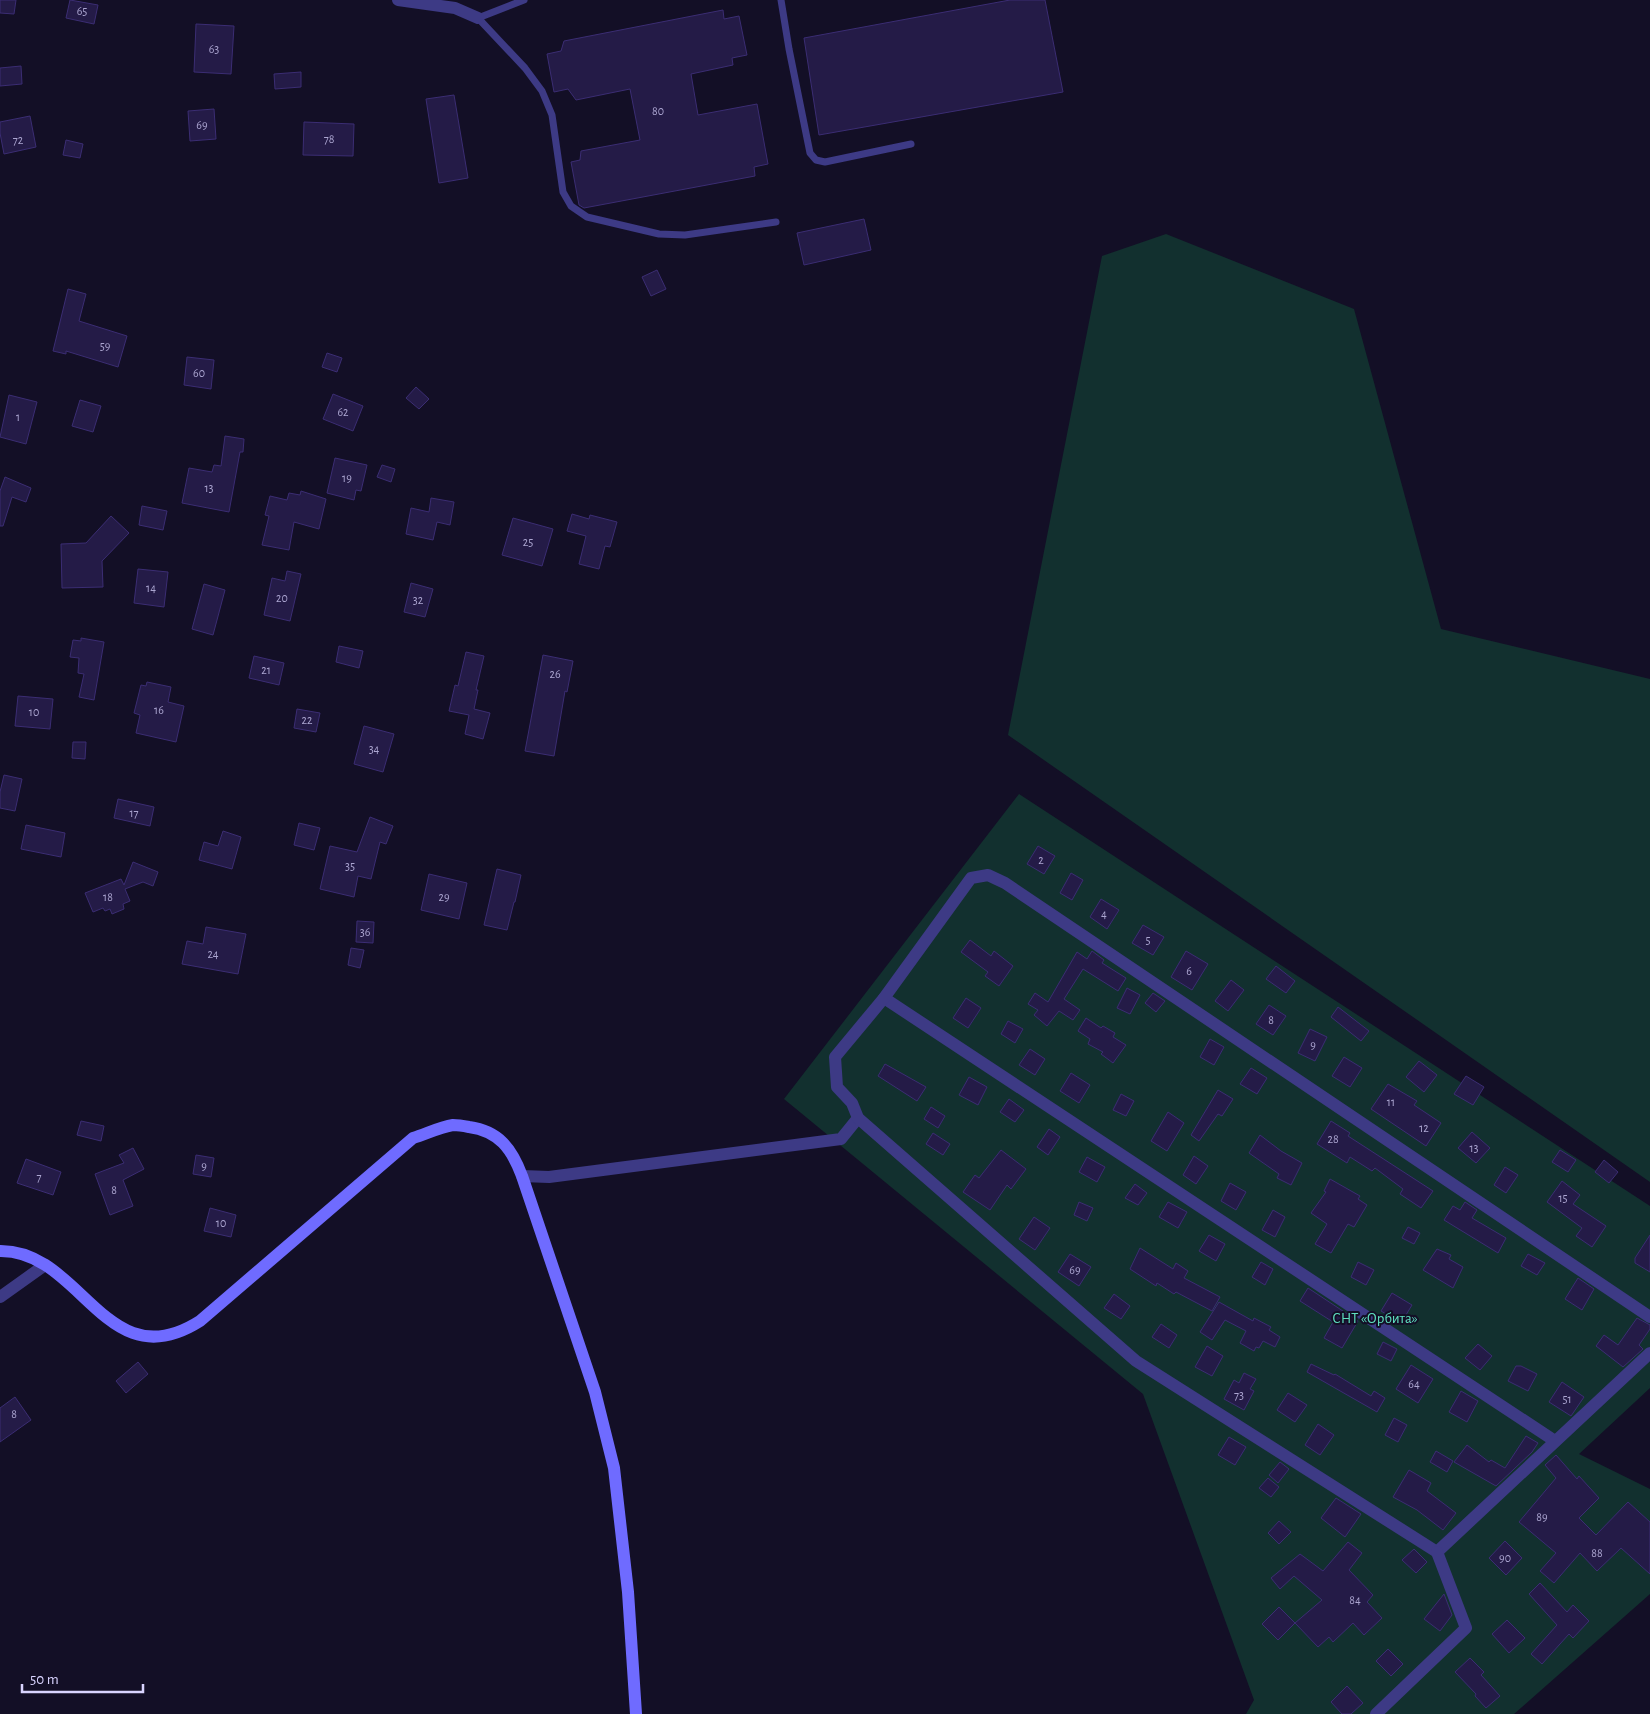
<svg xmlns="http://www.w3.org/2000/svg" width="1650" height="1714" font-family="'Alegreya Sans',sans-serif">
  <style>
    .green { fill: #12302f }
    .building { fill: #241b47; stroke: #3b2d73 }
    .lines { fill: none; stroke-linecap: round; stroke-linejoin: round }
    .lane { stroke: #3d3a85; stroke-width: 7 }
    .street { stroke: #3d3a85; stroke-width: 12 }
    .secondary { stroke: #6f6bff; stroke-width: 12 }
    .labels { text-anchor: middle; stroke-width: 4; stroke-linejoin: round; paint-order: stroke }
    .number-label { font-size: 12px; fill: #aca6d1 }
    .park-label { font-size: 15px; fill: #5fe0c0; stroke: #130f26 }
  </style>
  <rect width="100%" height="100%" fill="#130f26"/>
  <!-- green -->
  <g class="green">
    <path d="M1166,234L1354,309L1441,629L1650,679V1182L1008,735L1102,256Z"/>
    <path d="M1019,794L1650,1206V1388L1579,1454L1650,1489V1594L1514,1714H1246L1254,1700L1143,1394L784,1099Z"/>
  </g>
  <!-- building -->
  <g class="building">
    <path d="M0,0H16L14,14L0,13Z"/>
    <path d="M70,0L98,5L94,24L66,18Z"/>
    <path d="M1010,0H1045L1063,92L819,135L804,38Z"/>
    <path d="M723,10L724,19L739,16L747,55L732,58L733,65L691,74L698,115L757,104L768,164L754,167L755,176L584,208L579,205L571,162L580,160L581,151L640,140L630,89L576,100L568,89L554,92L547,54L561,51L564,41Z"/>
    <path d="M196,24L234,26L231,74L194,72Z"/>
    <path d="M21,66L22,84L0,86V68Z"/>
    <path d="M301,72V87L275,89L274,74Z"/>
    <path d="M454,95L468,178L439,183L426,99Z"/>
    <path d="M214,109L216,139L190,141L188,111Z"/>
    <path d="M30,116L36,147L4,154L0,133V122Z"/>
    <path d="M304,122L354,124L353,156L303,155Z"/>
    <path d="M66,140L83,144L80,158L63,155Z"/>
    <path d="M864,219L871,250L804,265L797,233Z"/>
    <path d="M657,270L666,289L651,296L642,277Z"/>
    <path d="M68,289L86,294L79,321L127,336L118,367L66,351V354L53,351Z"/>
    <path d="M327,353L342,358L337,372L322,367Z"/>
    <path d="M187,357L214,360L211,389L184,385Z"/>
    <path d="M416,387L429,399L419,409L406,398Z"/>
    <path d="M333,394L363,406L353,431L323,419Z"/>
    <path d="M9,395L37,402L26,444L0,437Z"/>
    <path d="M80,400L101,406L93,432L72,426Z"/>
    <path d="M225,436L244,439L243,452H240L229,512L182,503L189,468L212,472L214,465L221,466Z"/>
    <path d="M335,458L367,465L361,491L356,490L354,500L327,493Z"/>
    <path d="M382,465L395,469L391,482L377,477Z"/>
    <path d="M5,477L31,488L26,502L12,497L3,526H0V491Z"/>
    <path d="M301,491L326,499L319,529L294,522L289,550L262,545L269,516L265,515L270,496L287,500L289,493L300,495Z"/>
    <path d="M431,498L454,502L450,525L437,522L433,540L406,534L411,508L429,512Z"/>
    <path d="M142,506L167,511L163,530L139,525Z"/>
    <path d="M572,514L589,519L590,515L617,522L610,547L605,546L599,569L579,564L586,536L567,531Z"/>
    <path d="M111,516L129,533L102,561L103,587L62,588L61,544L86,543Z"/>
    <path d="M513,518L553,529L542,566L502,555Z"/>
    <path d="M138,569L168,572L164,607L134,603Z"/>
    <path d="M287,571L301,574L290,621L264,615L272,578L285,581Z"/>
    <path d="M411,583L433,589L425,617L404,612Z"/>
    <path d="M204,584L225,590L213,635L192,629Z"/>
    <path d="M81,638L104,642L94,700L79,697L84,674L78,673L79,658L70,657L73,640L81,641Z"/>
    <path d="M339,646L363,651L359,668L336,662Z"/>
    <path d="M466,652L484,656L476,690H478L474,709L490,713L483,739L465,734L469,715L449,711L455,685L458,686Z"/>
    <path d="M543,655L573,661L567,692L565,691L554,756L525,751Z"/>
    <path d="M254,656L284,663L279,685L249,678Z"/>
    <path d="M147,682L171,687L168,702L184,706L176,742L136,733L140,715L134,713L141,685L146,686Z"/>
    <path d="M18,696L53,699L50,729L15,726Z"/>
    <path d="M297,709L320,713L316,732L294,728Z"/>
    <path d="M364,726L394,734L383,772L354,764Z"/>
    <path d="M73,742H86L85,759L72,758Z"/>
    <path d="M4,775L22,779L15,811L0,808V792Z"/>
    <path d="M118,799L154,807L150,826L114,818Z"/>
    <path d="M370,817L393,826L386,844L380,842L371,879L358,876L354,897L320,889L330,846L357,852Z"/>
    <path d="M299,823L320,828L314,850L294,845Z"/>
    <path d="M26,825L65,833L61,857L21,849Z"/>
    <path d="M223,831L241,837L232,869L199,860L204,842L218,846Z"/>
    <path d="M1038,846L1055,856L1044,874L1027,864Z"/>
    <path d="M133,862L158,872L153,886L143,882L125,889L130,901L123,904L124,909L112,914L110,909L105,911L103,908L93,912L85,893L121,879L124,885Z"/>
    <path d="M497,869L521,875L515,902H514L507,930L484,925Z"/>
    <path d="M1071,873L1083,880L1072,900L1060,893Z"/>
    <path d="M429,874L467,883L459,919L421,910Z"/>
    <path d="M1101,899L1119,910L1107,929L1090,917Z"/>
    <path d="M357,921L374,922L373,943L356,942Z"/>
    <path d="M1143,925L1164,937L1153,955L1132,943Z"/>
    <path d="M206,927L246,934L238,974L182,964L187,941L203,944Z"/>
    <path d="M970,940L991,956L994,951L1013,966L999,986L985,976L988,972L961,952Z"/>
    <path d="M351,948L364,950L360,968L348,965Z"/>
    <path d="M1092,951L1104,960L1102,963L1126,978L1118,991L1083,969L1064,999L1080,1010L1073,1020L1059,1011L1047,1026L1034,1015L1038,1010L1028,1004L1035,993L1048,1002L1077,952L1087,959Z"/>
    <path d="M1186,951L1208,964L1192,990L1171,977Z"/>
    <path d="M1276,966L1295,981L1286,993L1266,979Z"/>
    <path d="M1231,980L1244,990L1228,1011L1215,1001Z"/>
    <path d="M1127,988L1140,995L1130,1014L1117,1008Z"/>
    <path d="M1153,993L1165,1001L1156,1012L1145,1003Z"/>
    <path d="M966,998L981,1008L968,1028L953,1018Z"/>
    <path d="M1269,1005L1286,1016L1273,1035L1256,1024Z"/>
    <path d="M1338,1007L1369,1031L1361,1041L1331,1017Z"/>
    <path d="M1086,1018L1101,1028L1103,1026L1115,1033L1113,1037L1126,1045L1113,1063L1101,1054L1103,1052L1088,1044L1090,1039L1078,1031Z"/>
    <path d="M1008,1021L1023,1029L1015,1043L1001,1034Z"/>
    <path d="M1310,1029L1327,1037L1315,1061L1298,1053Z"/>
    <path d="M1210,1039L1224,1047L1214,1065L1200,1057Z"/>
    <path d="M1030,1049L1045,1059L1035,1075L1019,1065Z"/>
    <path d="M1344,1057L1362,1068L1350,1087L1332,1076Z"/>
    <path d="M1419,1061L1437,1075L1424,1092L1406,1077Z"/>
    <path d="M885,1064L926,1087L917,1101L878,1076Z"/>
    <path d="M1251,1068L1267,1078L1257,1094L1240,1084Z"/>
    <path d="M1071,1073L1090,1085L1079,1103L1060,1091Z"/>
    <path d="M1466,1076L1484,1087L1473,1105L1454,1094Z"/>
    <path d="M969,1077L987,1087L978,1105L959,1095Z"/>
    <path d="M1388,1084L1417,1101L1414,1105L1441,1123L1426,1146L1371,1109Z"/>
    <path d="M1218,1090L1233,1099L1222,1116L1218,1114L1199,1141L1191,1135Z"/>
    <path d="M1121,1094L1134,1101L1126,1116L1113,1110Z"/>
    <path d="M1009,1099L1024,1110L1015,1122L1000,1112Z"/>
    <path d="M931,1107L945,1116L938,1128L924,1119Z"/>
    <path d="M1168,1112L1184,1123L1167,1151L1151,1141Z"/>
    <path d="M81,1121L104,1126L101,1141L77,1135Z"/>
    <path d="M1331,1121L1350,1133L1348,1136L1433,1191L1421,1208L1400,1194L1403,1189L1375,1168L1372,1171L1350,1157L1347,1163L1317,1144Z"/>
    <path d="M1049,1129L1060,1137L1048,1155L1037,1147Z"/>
    <path d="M1472,1132L1490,1148L1476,1163L1458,1148Z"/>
    <path d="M933,1133L950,1144L943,1155L926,1144Z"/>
    <path d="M1260,1135L1281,1151L1302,1163L1291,1185L1277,1178L1279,1174L1249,1153Z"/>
    <path d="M133,1148L144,1169L123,1180L133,1206L110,1215L95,1174L124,1163L119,1155Z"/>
    <path d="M1001,1150L1026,1169L1011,1189L1007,1185L990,1210L963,1192L975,1175L979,1178Z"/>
    <path d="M1560,1150L1576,1160L1568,1172L1552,1162Z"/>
    <path d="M196,1155L214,1158L211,1177L193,1174Z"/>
    <path d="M1194,1156L1208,1166L1196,1184L1183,1175Z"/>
    <path d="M1087,1157L1105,1167L1097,1182L1079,1172Z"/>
    <path d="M26,1159L61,1172L53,1195L17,1183Z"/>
    <path d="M1604,1160L1618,1172L1609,1183L1595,1172Z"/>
    <path d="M1505,1167L1518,1175L1506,1193L1494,1185Z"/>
    <path d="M1330,1179L1360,1196L1358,1199L1367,1205L1354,1227L1348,1224L1331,1253L1315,1244L1327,1224L1311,1213L1326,1192L1324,1191Z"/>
    <path d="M1562,1181L1580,1195L1573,1204L1606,1226L1592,1247L1576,1236L1582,1228L1547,1202Z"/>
    <path d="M1230,1183L1246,1192L1236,1210L1221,1201Z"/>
    <path d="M1135,1184L1147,1193L1138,1205L1125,1198Z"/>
    <path d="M1079,1202L1093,1208L1087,1221L1074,1215Z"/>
    <path d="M1168,1202L1187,1212L1178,1228L1159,1217Z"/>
    <path d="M1465,1202L1477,1210L1472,1218L1506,1238L1498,1253L1444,1220L1453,1206L1460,1210Z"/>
    <path d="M210,1208L236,1215L231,1237L204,1231Z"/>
    <path d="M1273,1210L1285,1217L1275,1237L1262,1230Z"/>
    <path d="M1034,1217L1050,1228L1035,1250L1019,1239Z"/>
    <path d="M1408,1227L1420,1233L1414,1244L1402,1238Z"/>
    <path d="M1209,1235L1225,1244L1216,1261L1199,1251Z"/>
    <path d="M1650,1235V1272L1635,1263V1258Z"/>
    <path d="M1140,1248L1173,1269L1176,1263L1188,1271L1184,1278L1220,1297L1212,1311L1176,1292L1174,1294L1157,1283L1156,1286L1130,1269Z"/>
    <path d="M1437,1249L1451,1255L1449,1259L1463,1267L1453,1288L1423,1270Z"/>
    <path d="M1070,1254L1091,1267L1079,1286L1058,1272Z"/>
    <path d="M1528,1254L1545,1263L1537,1275L1521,1266Z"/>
    <path d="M1261,1262L1273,1269L1265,1285L1252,1277Z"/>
    <path d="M1358,1262L1374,1270L1366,1285L1351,1277Z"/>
    <path d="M1578,1278L1594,1289L1582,1310L1565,1299Z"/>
    <path d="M1308,1288L1358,1321L1342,1348L1324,1338L1333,1322L1300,1301Z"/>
    <path d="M1392,1293L1412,1305L1401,1323L1381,1311Z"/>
    <path d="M1114,1294L1130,1306L1121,1319L1104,1308Z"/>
    <path d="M1219,1302L1253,1321L1254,1318L1271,1327L1269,1330L1280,1337L1275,1347L1263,1341L1259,1348L1256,1347L1254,1351L1240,1343L1246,1331L1225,1320L1212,1340L1200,1332Z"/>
    <path d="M1637,1318L1650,1325V1329L1639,1345L1643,1349L1623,1367L1596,1346L1604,1335L1618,1345Z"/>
    <path d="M1161,1324L1177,1335L1169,1348L1152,1337Z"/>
    <path d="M1383,1342L1397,1349L1391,1361L1377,1354Z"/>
    <path d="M1478,1344L1492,1356L1480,1370L1465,1358Z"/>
    <path d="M1207,1346L1223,1356L1212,1376L1195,1367Z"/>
    <path d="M138,1362L148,1374L126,1393L116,1381Z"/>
    <path d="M1311,1364L1334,1375L1335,1374L1371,1396L1374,1391L1385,1398L1377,1412L1307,1372Z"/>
    <path d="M1411,1365L1433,1379L1418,1403L1396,1389Z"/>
    <path d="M1516,1366H1521L1537,1374L1528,1391L1508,1381Z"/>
    <path d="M1244,1373L1256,1379L1250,1389L1254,1391L1244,1410L1224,1399L1234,1380L1239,1383Z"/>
    <path d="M1562,1382L1584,1397L1571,1416L1549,1402Z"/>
    <path d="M1461,1391L1478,1401L1467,1422L1449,1412Z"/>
    <path d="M1288,1393L1307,1405L1295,1422L1277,1410Z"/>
    <path d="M15,1397L31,1420L0,1442V1408Z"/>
    <path d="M1394,1418L1407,1425L1398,1442L1385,1435Z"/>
    <path d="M1318,1424L1334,1435L1320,1455L1305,1445Z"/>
    <path d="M1526,1436L1538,1443L1532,1452L1496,1486L1454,1462L1467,1445L1489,1462L1491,1460L1505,1468Z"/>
    <path d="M1229,1437L1246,1447L1235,1465L1218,1455Z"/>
    <path d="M1436,1451L1453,1461L1447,1472L1430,1462Z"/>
    <path d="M1556,1455L1577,1479L1579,1476L1599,1498L1579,1518L1596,1535L1628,1502L1650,1522V1574L1621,1548L1597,1571L1580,1553L1554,1583L1540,1571L1556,1553L1519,1522L1556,1478L1545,1465Z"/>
    <path d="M1280,1462L1289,1469L1278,1483L1269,1475Z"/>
    <path d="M1409,1470L1431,1483L1427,1491L1456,1513L1443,1530L1417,1510L1393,1497Z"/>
    <path d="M1268,1478L1279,1487L1271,1497L1259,1488Z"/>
    <path d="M1336,1498L1361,1514L1345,1537L1321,1518Z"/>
    <path d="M1279,1521L1291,1532L1279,1544L1268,1533Z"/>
    <path d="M1505,1541L1522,1558L1506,1575L1489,1558Z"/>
    <path d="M1348,1542L1362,1553L1349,1570L1373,1595L1367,1602L1382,1618L1364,1635L1353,1623L1333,1642L1329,1637L1318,1647L1295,1623L1322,1600L1294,1576L1280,1589L1271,1578L1300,1554L1323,1571Z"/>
    <path d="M1414,1549L1427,1562L1416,1573L1402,1560Z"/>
    <path d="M1540,1583L1567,1612L1573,1605L1589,1621L1573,1638L1569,1634L1542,1664L1531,1654L1557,1625L1529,1594Z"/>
    <path d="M1444,1594L1452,1615L1440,1631L1424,1619Z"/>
    <path d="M1279,1607L1295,1623L1278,1640L1262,1624Z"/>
    <path d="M1507,1620L1525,1638L1509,1653L1492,1634Z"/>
    <path d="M1388,1649L1403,1664L1391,1676L1376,1661Z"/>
    <path d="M1470,1658L1484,1672L1481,1675L1500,1696L1486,1708L1475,1696L1476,1694L1455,1672Z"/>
    <path d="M1347,1686L1363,1703L1351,1714H1342L1331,1702Z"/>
  </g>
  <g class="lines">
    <!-- lane -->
    <g class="lane">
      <path d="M524,0L478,18L525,68L542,91L552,115L563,192L571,206L587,217L659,234L685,235L776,222"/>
      <path d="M781,0L789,49L810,153L816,160L825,162L911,144"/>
    </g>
    <!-- street -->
    <g class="street">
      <path d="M398,0L455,8L478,18"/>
      <path d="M884,998L1555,1441"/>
      <path d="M522,1176L549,1177L841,1139L858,1118"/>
      <path d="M0,1297L45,1265"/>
      <path d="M1650,1317L1005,883L988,875L971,878L884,998L835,1057L837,1087L852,1103L858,1118L1136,1361L1437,1552L1650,1353"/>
      <path d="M1376,1714L1466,1628L1437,1552"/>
    </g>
    <!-- secondary -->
    <path class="secondary" d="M0,1251C82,1250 106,1381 200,1321L413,1138C426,1134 440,1127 453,1125C458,1125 464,1126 469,1127C499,1131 512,1149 522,1176L595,1392L614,1468L628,1592L636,1714"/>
  </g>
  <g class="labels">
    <!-- number labels -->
    <g class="number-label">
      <text x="82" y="15">65</text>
      <text x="214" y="53">63</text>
      <text x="658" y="115">80</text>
      <text x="202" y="129">69</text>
      <text x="329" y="143">78</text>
      <text x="18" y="144">72</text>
      <text x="105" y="350">59</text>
      <text x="199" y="377">60</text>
      <text x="343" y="416">62</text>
      <text x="18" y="421">1</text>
      <text x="347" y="482">19</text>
      <text x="209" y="492">13</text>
      <text x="528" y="546">25</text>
      <text x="151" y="592">14</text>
      <text x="282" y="602">20</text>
      <text x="418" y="604">32</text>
      <text x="266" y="674">21</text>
      <text x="555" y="678">26</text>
      <text x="159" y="714">16</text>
      <text x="34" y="716">10</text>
      <text x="307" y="724">22</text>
      <text x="374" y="753">34</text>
      <text x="134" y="817">17</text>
      <text x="1041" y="864">2</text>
      <text x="350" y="870">35</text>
      <text x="108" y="901">18</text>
      <text x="444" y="901">29</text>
      <text x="1104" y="918">4</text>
      <text x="365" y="936">36</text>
      <text x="1148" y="944">5</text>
      <text x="213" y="958">24</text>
      <text x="1189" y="975">6</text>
      <text x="1271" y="1024">8</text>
      <text x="1313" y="1049">9</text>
      <text x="1391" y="1106">11</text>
      <text x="1424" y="1132">12</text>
      <text x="1333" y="1143">28</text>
      <text x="1474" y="1152">13</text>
      <text x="204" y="1170">9</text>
      <text x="39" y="1181">7</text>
      <text x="114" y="1194">8</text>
      <text x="1563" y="1202">15</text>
      <text x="221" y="1227">10</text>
      <text x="1075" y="1274">69</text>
      <text x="1414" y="1388">64</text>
      <text x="1239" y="1399">73</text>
      <text x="1567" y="1403">51</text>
      <text x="14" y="1418">8</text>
      <text x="1542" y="1521">89</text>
      <text x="1597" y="1557">88</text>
      <text x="1505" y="1562">90</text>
      <text x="1355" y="1604">84</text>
    </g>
    <!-- park labels -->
    <g class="park-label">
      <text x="1375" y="1323">СНТ «Орбита»</text>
    </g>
  </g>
  <!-- scale -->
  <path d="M22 1684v8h121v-8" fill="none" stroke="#d9d4ff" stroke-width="2.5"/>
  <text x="30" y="1684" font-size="15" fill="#d9d4ff" stroke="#130f26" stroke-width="4" paint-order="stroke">50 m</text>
</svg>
